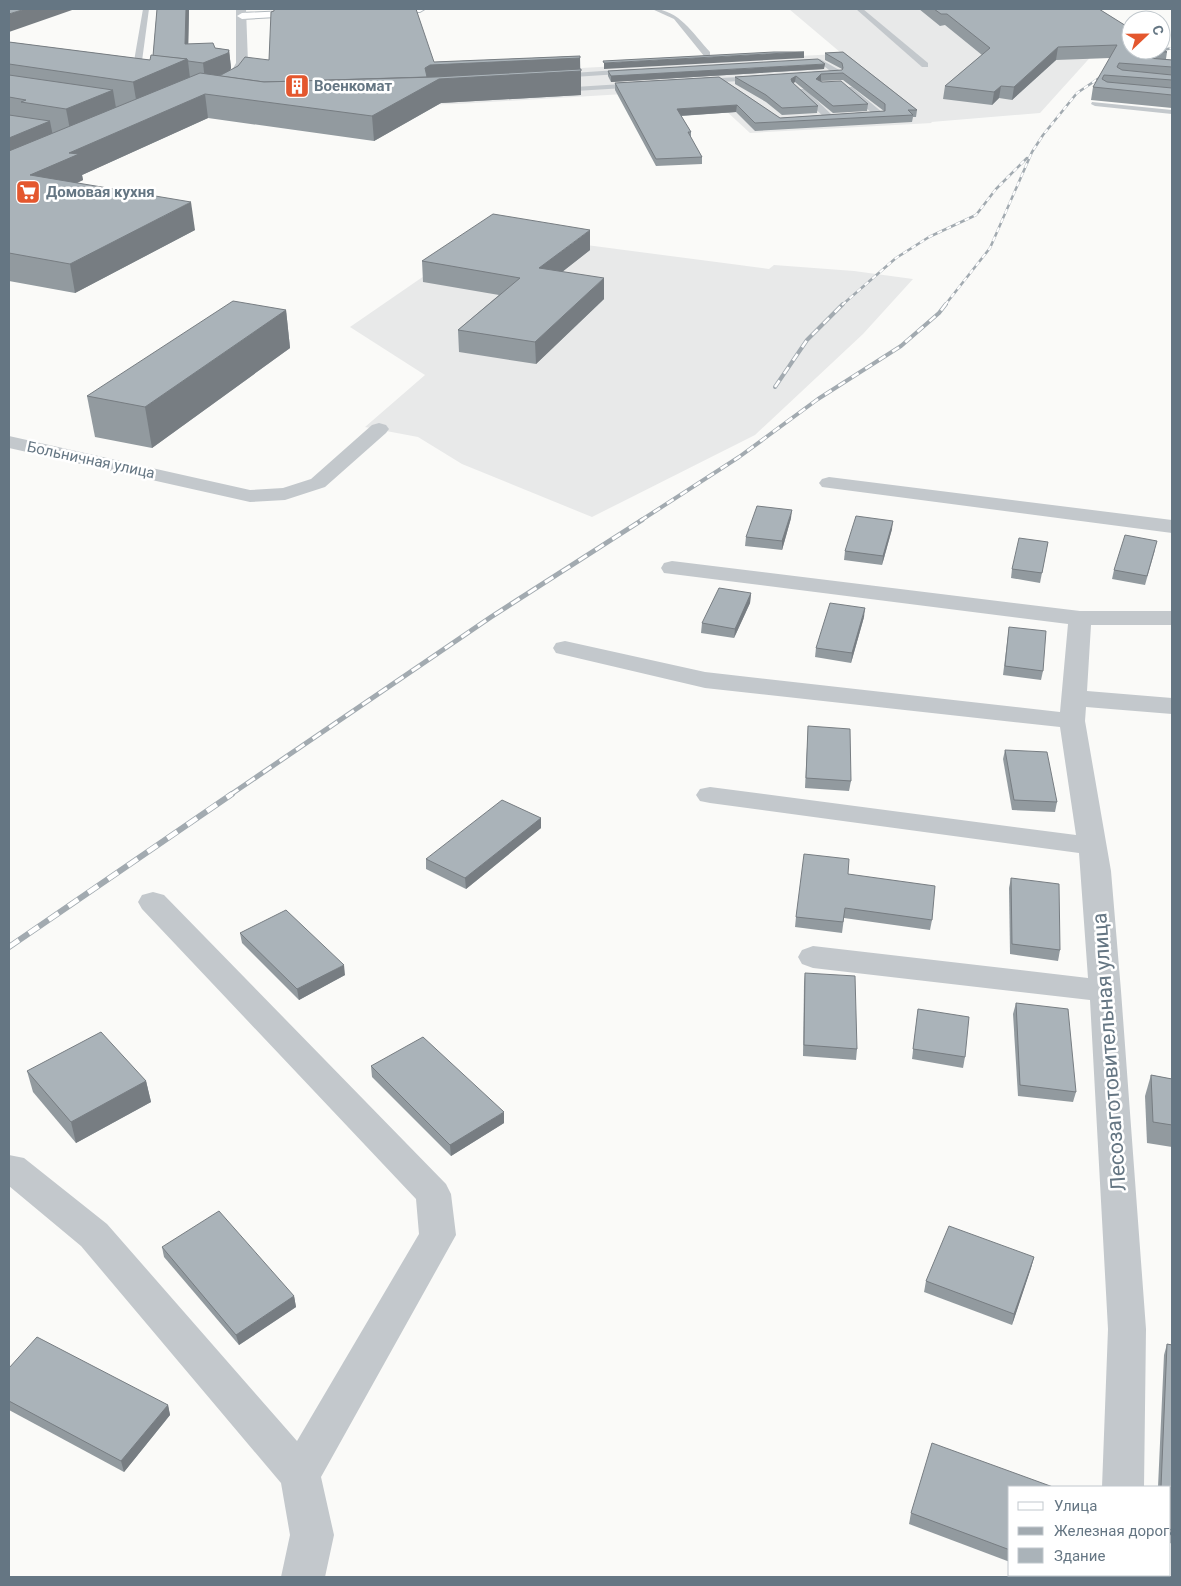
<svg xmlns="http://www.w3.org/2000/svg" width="1181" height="1586" font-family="Roboto,sans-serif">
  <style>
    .built { fill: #e8e9e9 }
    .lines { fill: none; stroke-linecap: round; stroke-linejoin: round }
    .secondary-casing { stroke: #b3babf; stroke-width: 2 }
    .lane { fill: #c3c8cc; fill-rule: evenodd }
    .street { fill: #c3c8cc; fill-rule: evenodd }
    .secondary { fill: #fff; fill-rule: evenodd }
    .rail-far3-casing { stroke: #a2aab0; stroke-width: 2.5 }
    .rail-far2-casing { stroke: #a2aab0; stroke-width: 4 }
    .rail-far1-casing { stroke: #a2aab0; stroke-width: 5 }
    .rail-casing { stroke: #a2aab0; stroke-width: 6 }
    .rail-far3 { stroke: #fff; stroke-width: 2; stroke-dasharray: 5; stroke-linecap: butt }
    .rail-far2 { stroke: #fff; stroke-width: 2.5; stroke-dasharray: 8; stroke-linecap: butt }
    .rail-far1 { stroke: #fff; stroke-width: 3; stroke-dasharray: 10; stroke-linecap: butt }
    .rail { stroke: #fff; stroke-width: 4.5; stroke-dasharray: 12; stroke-linecap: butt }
    .wall { fill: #929a9f }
    .shaded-wall { fill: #777d82 }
    .building { fill: #aab3b9; stroke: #777d82 }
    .labels { text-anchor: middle; stroke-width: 5; stroke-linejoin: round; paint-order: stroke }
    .far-poi-label { font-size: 15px; font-weight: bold; fill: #657683; stroke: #fff; text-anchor: start }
    .far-street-label { font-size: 15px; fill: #657683; stroke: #fff }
    .near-street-label { font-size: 21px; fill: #657683; stroke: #fff }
  </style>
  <rect width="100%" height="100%" fill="#fafaf8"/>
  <!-- built -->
  <g class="built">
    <path d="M789,9H1084L1096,51L1040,113L931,122L932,123L750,133L724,109L690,90L457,104L359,106L508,72L837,54L879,85Z"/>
    <path d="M488,232L769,269L774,265L854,271L913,279L863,334L755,435L592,517L462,464L418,437L365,427L425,375L350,327Z"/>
  </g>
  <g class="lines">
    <defs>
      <g id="secondary">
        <path d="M373,9H425L420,12L378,13L374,12Z"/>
        <path d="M308,10L312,11L313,13L312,15L242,19L237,16L242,13Z"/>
      </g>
    </defs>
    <!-- secondary casing -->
    <use href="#secondary" class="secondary-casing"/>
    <!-- lane -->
    <g class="lane">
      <path d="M143,9H149L142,61L147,75L154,78L150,80L141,78L134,61Z"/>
      <path d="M652,9C679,9 693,34 710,52V56H704L674,19Z"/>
      <path d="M856,9H863L928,63V67H922Z"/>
      <path d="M820,59L841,71V75C831,75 827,66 819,64C811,61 802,67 794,62L798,60Z"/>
      <path d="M632,69L636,71L635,73L558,78L554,76L558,74Z"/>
      <path d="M758,76H761V80L701,83L697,81L701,79Z"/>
      <path d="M638,83H641V87L559,92L555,90L559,88Z"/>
      <path d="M846,87H852L883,113V117L858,118V114L872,113L846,91Z"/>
      <path d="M799,89H805L833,116V120H827L799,93Z"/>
      <path d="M1092,102L1172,110V114L1095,106L1091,104Z"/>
    </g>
    <!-- street -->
    <g class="street">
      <path d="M236,9H246L248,63L239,77L221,87H213L211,84L213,81L231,72L236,63Z"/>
      <path d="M379,423L386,425L389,429L386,433L325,487L285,500L250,502L9,448V436L250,490L283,488L311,479L372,425Z"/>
      <path d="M829,477L1172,520V533L822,487L819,483L822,479Z"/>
      <path d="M672,561L1080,611H1172V625H1091L1087,691L1172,698V714L1086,707L1085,721L1111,871L1121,991L1146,1329L1144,1487H1102L1108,1329L1090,1000L813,968L802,964L798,957L802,950L813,946L1088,978L1079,853L710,803L700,801L696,795L700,789L710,787L1076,835L1060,727L705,688L556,653L553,648L556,643L565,641L705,672L1060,712L1068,624L664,573L661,568L664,563Z"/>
      <path d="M153,892L164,895L446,1184L451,1194L456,1235L321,1477L334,1535L325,1577H281L290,1535L281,1483L81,1246L9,1186V1155L24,1158L107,1224L297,1441L419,1234L416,1199L142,909L138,902L142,895Z"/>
      <rect x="1096" y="1575" width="44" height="2"/>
    </g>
    <!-- secondary -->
    <use href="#secondary" class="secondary"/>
    <defs>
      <g id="rail-far3">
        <path d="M1150,53L1172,48"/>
        <path d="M842,305L896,258L929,237L976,215L996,189L1027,158"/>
        <path d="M945,305L990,248L1032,152L1043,135L1077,93L1111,70"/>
      </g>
      <g id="rail-far2">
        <path d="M775,387L807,340L843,304"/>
        <path d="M640,521L739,457L818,399L901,346L939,313L946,304"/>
      </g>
      <path id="rail-far1" d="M230,795L491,617L642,520"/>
      <path id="rail" d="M9,947L232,794"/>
    </defs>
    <!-- rail-far3 casing -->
    <use href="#rail-far3" class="rail-far3-casing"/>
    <!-- rail-far2 casing -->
    <use href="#rail-far2" class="rail-far2-casing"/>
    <!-- rail-far1 casing -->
    <use href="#rail-far1" class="rail-far1-casing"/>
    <!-- rail casing -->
    <use href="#rail" class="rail-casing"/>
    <!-- rail-far3 -->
    <use href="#rail-far3" class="rail-far3"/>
    <!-- rail-far2 -->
    <use href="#rail-far2" class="rail-far2"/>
    <!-- rail-far1 -->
    <use href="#rail-far1" class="rail-far1"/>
    <!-- rail -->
    <use href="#rail" class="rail"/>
  </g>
  <!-- wall -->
  <g class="wall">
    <path d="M157,9H189L188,44L229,50L231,68L230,70L269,60L434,62L580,56L581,95L441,103L374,141L208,118L82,175L83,180L77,183L195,230L75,293L9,281V42L150,60L153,56Z"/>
    <path d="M919,9H1099L1167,52L1166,59L1172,60V108L1091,100L1093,87L1110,58L1056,60L1012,100L999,98L992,105L943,99L945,86L982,55L945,25L940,26Z"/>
    <path d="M843,52L917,110L916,117H913L912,122L755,131L736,112L681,116L691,132V138L702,157V164L656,166L615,90V83L719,77L780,118L884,111L843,80L821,81L868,104L867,111L833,113L795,82L793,83L818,106L817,113L782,115L766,102L735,84V77L842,70V69L825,60V53Z"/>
    <path d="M824,69L611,82L608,76V71Z"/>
    <path d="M590,250L562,272L604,299L536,364L459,352L458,330L499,295L423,282L422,261Z"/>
    <path d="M286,310L290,348L152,448L95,437L87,396Z"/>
    <path d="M791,518L782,550L745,546L746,537Z"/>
    <path d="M892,529L882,565L844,560L845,551Z"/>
    <path d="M1048,542L1040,583L1011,578L1012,569Z"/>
    <path d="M1155,550L1145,585L1112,579L1114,570Z"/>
    <path d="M751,593L750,603L734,638L701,633L702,623Z"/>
    <path d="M864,617L851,663L815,657L816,648Z"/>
    <path d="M1009,627L1043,671L1041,680L1003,675Z"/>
    <path d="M808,726L851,781L849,791L805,788Z"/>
    <path d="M1005,750L1057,802L1055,812L1012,810L1003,759Z"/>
    <path d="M541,818V828L466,889L426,869V859Z"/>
    <path d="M848,874L932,920L930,930L844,918L842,933L795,927L796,917Z"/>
    <path d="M1011,878L1060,950L1058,961L1010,954L1009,888Z"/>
    <path d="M240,933L345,975L299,1000L242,943Z"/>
    <path d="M805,973L857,1049L856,1060L803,1056L804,983Z"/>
    <path d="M1016,1003L1076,1092L1073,1102L1018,1096L1013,1014Z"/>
    <path d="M918,1009L965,1057L963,1068L912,1059Z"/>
    <path d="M371,1066L504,1123L451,1156L372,1077Z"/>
    <path d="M27,1071L146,1081L151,1102L76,1143L33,1092Z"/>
    <path d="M1151,1075L1172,1079V1147L1147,1143L1145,1096Z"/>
    <path d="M162,1247L294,1296L296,1307L239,1345L164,1257Z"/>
    <path d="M1034,1257L1031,1268L1012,1325L924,1292L926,1281Z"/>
    <path d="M1167,1344L1172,1345V1544L1170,1543V1487H1158L1164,1355Z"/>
    <path d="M9,1368L168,1405L170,1415L124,1472L9,1410Z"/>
    <path d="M1010,1487V1562L909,1524L911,1513Z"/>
  </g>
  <!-- shaded-wall -->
  <g class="shaded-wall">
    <path d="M25,9H75L9,32V14Z"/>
    <path d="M186,9H189L188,61L191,87L138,111L133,82L185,44Z"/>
    <path d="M1058,47L1056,60L1012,100L1014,87Z"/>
    <path d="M229,50L231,68L230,71L205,81L203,63Z"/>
    <path d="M804,52V58L604,69V63Z"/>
    <path d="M580,58V70L427,80L425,68L430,65Z"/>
    <path d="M825,64L824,69L611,82V76Z"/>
    <path d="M581,71V95L441,103L374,141L372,116L439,79Z"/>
    <path d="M821,74V81L815,86L816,79Z"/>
    <path d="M796,76L795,82L790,85L791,79Z"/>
    <path d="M1001,86L999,98L992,105L994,92Z"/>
    <path d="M113,90L118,120L72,140L66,109Z"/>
    <path d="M205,94L208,118L82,175L83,180L35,202L30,175L69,153Z"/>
    <path d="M737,105L736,112L677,116V109Z"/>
    <path d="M50,121L55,147L9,166V138Z"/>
    <path d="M191,202L195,230L75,293L70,264Z"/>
    <path d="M590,230V250L539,290V268Z"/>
    <path d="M604,278V299L536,364L535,342Z"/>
    <path d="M286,310L290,348L152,448L145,407Z"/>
    <path d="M792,510L791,518L782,550V541Z"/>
    <path d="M893,521L892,529L882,565L883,556Z"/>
    <path d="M751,593L750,603L734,638L735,629Z"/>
    <path d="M865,608L864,617L851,663L852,653Z"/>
    <path d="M541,818V828L466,889L465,878Z"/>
    <path d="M344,965L345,975L299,1000L297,989Z"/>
    <path d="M146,1081L151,1102L76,1143L71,1122Z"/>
    <path d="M504,1112V1123L451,1156L450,1145Z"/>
    <path d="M1034,1257L1031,1268L1012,1325L1014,1314Z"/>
    <path d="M294,1296L296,1307L239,1345L236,1335Z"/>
    <path d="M168,1405L170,1415L124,1472L121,1461Z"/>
  </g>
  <!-- building -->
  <g class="building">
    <path d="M9,9H25L9,14Z"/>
    <path d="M157,9H186L185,44L213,43L215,48L229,50L228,53L203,63L188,61L187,59L153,56Z"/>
    <path d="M274,9H416L434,62L580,56V58L430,65L425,68L427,77L264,82L219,76L238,66L245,57L269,60L271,12L274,11Z"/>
    <path d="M934,9H1099L1131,29V50H1161V48L1167,52L1145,51L1142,55L1148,58L1172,60V67L1119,63L1117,67L1122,70L1172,75V80L1104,75L1102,79L1107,82L1172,88V95L1093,87L1117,45L1058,47L1014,87L1001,86L994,92L945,86L990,48L947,14H941Z"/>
    <path d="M9,42L150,60L151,55L187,59L133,82L9,64Z"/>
    <path d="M774,52H804L604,63L603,61Z"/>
    <path d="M843,52L917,110H908L913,115L755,123L737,105L677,109L691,132H688L702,157L656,159L615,83L719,77L780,118L885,111V104L843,73L821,74L816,79L822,82L841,81L868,104L833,106L796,76L791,79L792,82L818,106L782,108L766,95L735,77L842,70L843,68L842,63L825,53Z"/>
    <path d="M818,59L825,64L611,76L608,71Z"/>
    <path d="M581,69V71L439,79L372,116L205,94L69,153L79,154L30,175L191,202L70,264L9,253V151L200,73L264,82L435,77Z"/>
    <path d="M9,75L113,90L66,109L21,102L26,100L9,97Z"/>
    <path d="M9,115L50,121L9,138Z"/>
    <path d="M493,214L590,230L539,268L604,278L535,342L458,330L520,278L422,261Z"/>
    <path d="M233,301L286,310L145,407L87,396Z"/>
    <path d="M757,506L792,510L782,541L746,537Z"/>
    <path d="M856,516L893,521L883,556L845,551Z"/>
    <path d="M1125,535L1157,541L1147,576L1114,570Z"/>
    <path d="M1019,538L1048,542L1042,573L1012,569Z"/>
    <path d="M719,588L751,593L735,629L702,623Z"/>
    <path d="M830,603L865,608L852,653L816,648Z"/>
    <path d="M1009,627L1046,631L1043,671L1005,666Z"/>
    <path d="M808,726L850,729L851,781L806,778Z"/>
    <path d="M1005,750L1047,752L1057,802L1014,800Z"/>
    <path d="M502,800L541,818L465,878L426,859Z"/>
    <path d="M804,854L849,859L848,874L935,886L932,920L845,908L843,922L796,917Z"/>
    <path d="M1011,878L1059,884L1060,950L1012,944Z"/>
    <path d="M286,910L344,965L297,989L240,933Z"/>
    <path d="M805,973L855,976L857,1049L804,1045Z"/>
    <path d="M1016,1003L1068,1009L1076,1092L1020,1085Z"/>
    <path d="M918,1009L969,1017L965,1057L913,1049Z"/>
    <path d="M101,1032L146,1081L71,1122L27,1071Z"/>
    <path d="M423,1037L504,1112L450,1145L371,1066Z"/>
    <path d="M1151,1075L1172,1079V1125L1153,1122Z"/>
    <path d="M219,1211L294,1296L236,1335L162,1247Z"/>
    <path d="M949,1226L1034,1257L1014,1314L926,1281Z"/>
    <path d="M37,1337L168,1405L121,1461L9,1401V1368Z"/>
    <path d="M1167,1344L1172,1345V1532H1170V1487H1161Z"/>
    <path d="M932,1443L1053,1487H1010V1550L911,1513Z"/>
  </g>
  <!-- icons -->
  <defs>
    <symbol id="building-square" viewBox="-11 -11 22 22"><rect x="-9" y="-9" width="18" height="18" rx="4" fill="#e4572e" stroke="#fff"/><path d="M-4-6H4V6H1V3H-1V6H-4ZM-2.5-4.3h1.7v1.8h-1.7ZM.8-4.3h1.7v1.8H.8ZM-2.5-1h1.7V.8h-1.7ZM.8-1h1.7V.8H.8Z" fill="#fff"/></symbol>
    <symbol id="supermarket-square" viewBox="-11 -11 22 22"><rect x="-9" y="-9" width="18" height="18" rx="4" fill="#e4572e" stroke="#fff"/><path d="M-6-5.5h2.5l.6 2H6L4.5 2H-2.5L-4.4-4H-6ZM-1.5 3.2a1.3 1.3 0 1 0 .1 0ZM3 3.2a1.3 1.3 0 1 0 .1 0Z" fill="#fff"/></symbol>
  </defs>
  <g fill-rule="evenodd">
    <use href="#building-square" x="283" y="72" width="28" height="28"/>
    <use href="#supermarket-square" x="14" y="178" width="28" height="28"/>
  </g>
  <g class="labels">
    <!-- far-poi labels -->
    <g class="far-poi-label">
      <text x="314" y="91">Военкомат</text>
      <text x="46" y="197">Домовая кухня</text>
    </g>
    <!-- far-street labels -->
    <g class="far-street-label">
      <text transform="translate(91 460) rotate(12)" y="5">Больничная улица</text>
    </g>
    <!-- near-street labels -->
    <g class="near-street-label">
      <text transform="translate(1109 1052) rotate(-94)" y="7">Лесозаготовительная улица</text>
    </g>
  </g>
  <!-- border -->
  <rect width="1181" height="1586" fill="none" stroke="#657683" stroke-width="20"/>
  <!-- legend -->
  <rect x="1008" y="1486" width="162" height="90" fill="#ffffff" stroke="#c1c8cd"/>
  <rect x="1018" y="1502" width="25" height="8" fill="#ffffff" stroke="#c1c8cd"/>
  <text x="1054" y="1511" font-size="15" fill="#657683">Улица</text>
  <rect x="1018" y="1527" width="25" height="8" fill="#a2aab0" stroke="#c1c8cd"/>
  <text x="1054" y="1536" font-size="15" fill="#657683">Железная дорога</text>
  <rect x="1018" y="1548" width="25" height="15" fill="#aab3b9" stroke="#c1c8cd"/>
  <text x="1054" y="1561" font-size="15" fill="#657683">Здание</text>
  <!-- north arrow -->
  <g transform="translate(1146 35) rotate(68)"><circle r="24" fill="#ffffff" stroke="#c1c8cd"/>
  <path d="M0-4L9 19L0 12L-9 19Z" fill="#e4572e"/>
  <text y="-8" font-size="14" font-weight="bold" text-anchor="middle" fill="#657683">С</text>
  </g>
</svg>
